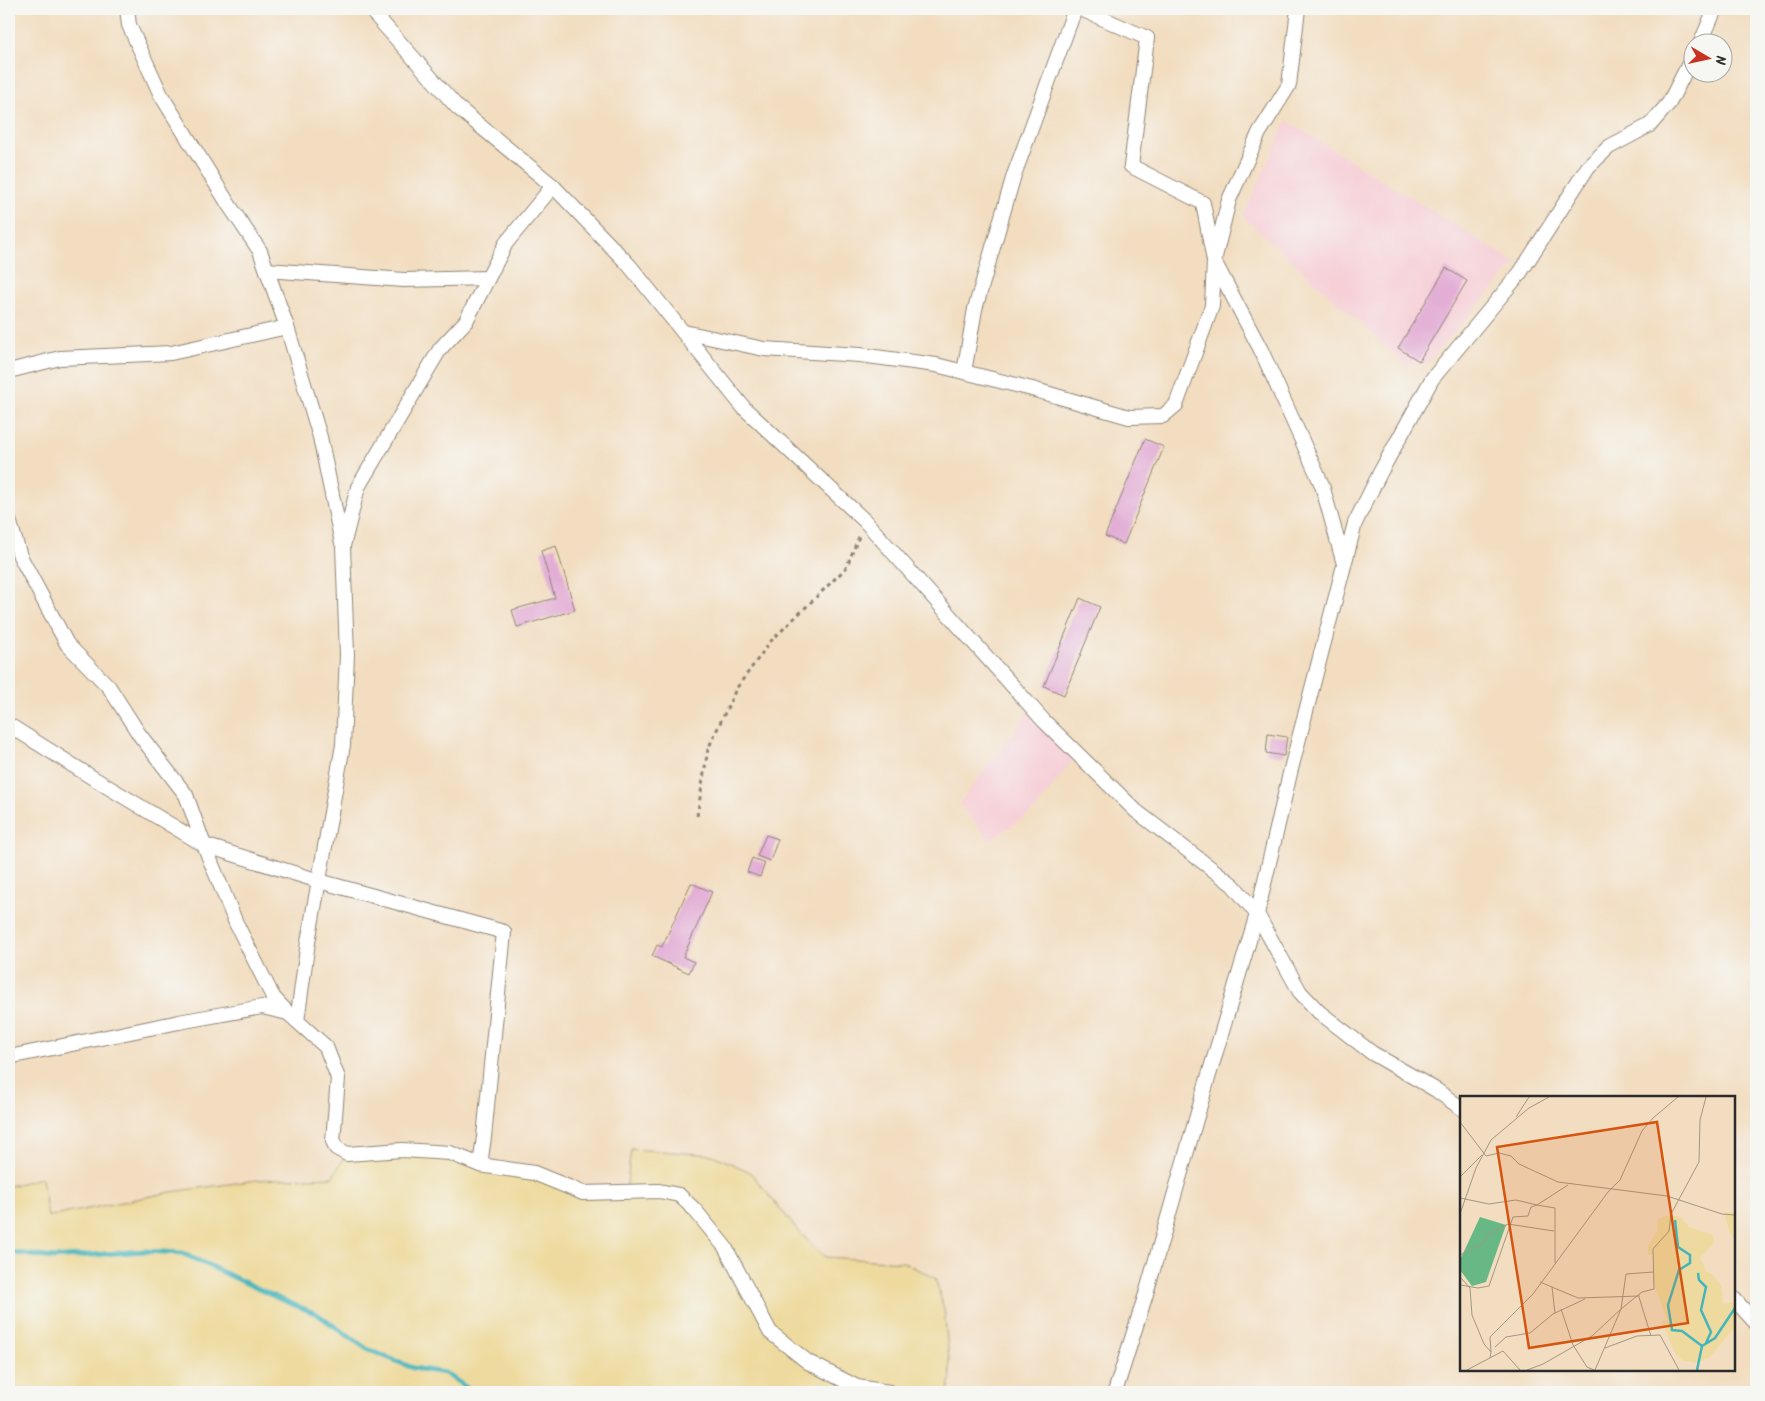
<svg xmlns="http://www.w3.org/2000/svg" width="1765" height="1401" font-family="Kalam,sans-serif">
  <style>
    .built { fill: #f6cfd7 }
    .sand { fill: #eeda9e; stroke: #8c8264 }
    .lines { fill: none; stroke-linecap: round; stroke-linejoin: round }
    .stream { stroke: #45b5bc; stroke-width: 5 }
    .building { fill: #e3aed6 }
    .minor-casing { stroke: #8e8476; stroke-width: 16 }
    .path { stroke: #8e8476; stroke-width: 3; stroke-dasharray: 4 4; stroke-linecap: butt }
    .minor { stroke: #fff; stroke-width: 14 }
    .inset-river { fill: none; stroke: #45b5bc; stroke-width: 2.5 }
    .inset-road { fill: none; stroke: #a29684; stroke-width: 1 }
    .view { fill: #d5540f; fill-opacity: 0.15; stroke: #d5540f; stroke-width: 2.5 }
    .inset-edge { fill: none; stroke: #2b2b2b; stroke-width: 2.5 }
  </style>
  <rect width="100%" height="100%" fill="#f6f6f2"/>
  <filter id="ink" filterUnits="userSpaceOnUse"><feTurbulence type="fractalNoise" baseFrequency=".02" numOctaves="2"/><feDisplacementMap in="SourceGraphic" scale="10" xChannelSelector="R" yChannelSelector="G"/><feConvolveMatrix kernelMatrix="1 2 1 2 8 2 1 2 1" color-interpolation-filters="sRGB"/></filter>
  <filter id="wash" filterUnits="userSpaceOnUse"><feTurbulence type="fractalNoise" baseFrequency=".0096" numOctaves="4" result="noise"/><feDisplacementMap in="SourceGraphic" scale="20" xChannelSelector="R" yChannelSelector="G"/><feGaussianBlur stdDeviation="1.12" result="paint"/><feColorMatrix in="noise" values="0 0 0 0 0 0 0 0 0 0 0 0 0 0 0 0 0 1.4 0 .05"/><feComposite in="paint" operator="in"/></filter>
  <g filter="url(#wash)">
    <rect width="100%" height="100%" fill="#f2ddc0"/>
    <!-- built -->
    <g class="built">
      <path d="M1287,121L1516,263L1426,364L1406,365L1243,216Z"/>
      <path d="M1032,708L1077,754L1035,810L990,840L959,804Z"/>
    </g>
    <!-- sand -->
    <path class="sand" d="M631,1149L713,1155L750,1172L800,1233L825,1257L903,1262L935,1278L944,1309L951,1379L948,1392H9V1186L42,1178L48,1217L171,1192L258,1180L332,1177L347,1154L450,1153L583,1193L626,1191Z"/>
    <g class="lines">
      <!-- stream -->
      <path class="stream" d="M9,1252L53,1258L144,1251L182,1253L280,1299L317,1314L367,1349L413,1368L445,1373L467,1388L470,1392"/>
    </g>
    <g id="blocks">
      <!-- building -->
      <g class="building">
        <path d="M1446,268L1467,281L1419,361L1398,348Z"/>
        <path d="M1145,439L1164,447L1124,544L1105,536Z"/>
        <path d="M556,546L575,610L517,627L512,610L555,598L541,551Z"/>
        <path d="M1080,598L1100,607L1064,695L1044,686Z"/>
        <path d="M1268,734L1287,737L1284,756L1266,753Z"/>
        <path d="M766,835L778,839L770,861L757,856Z"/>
        <path d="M752,858L765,863L760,877L747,872Z"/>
        <path d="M691,883L712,892L683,957L694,962L689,973L652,956L657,945L662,947Z"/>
      </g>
    </g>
  </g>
  <g filter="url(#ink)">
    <use href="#blocks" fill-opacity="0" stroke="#8e8476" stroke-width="1"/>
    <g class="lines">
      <defs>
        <g id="minor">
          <path d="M127,9L129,25L161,95L229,205L260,251L287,327L320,437L342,543"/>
          <path d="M370,9L457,107L553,186L629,265L744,408L865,521L1044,721L1136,811L1233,885L1257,914L1300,992L1319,1012L1372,1053L1436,1090L1461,1108"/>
          <path d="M1298,9L1289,85L1259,133L1229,200L1214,261L1261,350L1322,485L1344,564"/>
          <path d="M1701,42L1715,9"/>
          <path d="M267,270L404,280L488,278"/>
          <path d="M684,332L764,349L860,355L936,365L1032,389L1129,417L1163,416L1176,405L1212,306L1214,261L1203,203L1131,166L1147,38L1081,9"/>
          <path d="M9,371L60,358L171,353L287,327"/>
          <path d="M964,372L975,309L1014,175L1075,9"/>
          <path d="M9,520L20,556L67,644L109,687L139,734L186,795L204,845L319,881L504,932L484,1137L480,1165"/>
          <path d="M9,725L93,778L204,845L236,923L273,997L288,1013L326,1047L338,1078L333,1141L336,1148L347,1154L402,1150L450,1153L480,1165L534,1173L583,1193L659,1191L679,1195L694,1209L725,1247L770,1332L808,1362L857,1387L889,1392"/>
          <path d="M297,1021L308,942L343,745L347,655L343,546L358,487L440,349L466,321L506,243L553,186"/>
          <path d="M9,1057L179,1022L262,1007L288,1013"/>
          <path d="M1734,1299L1756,1323"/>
          <path d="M1115,1392L1146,1294L1203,1095L1257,914L1291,769L1355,523L1381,471L1432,379L1520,273L1588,167L1609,147L1650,125L1669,103L1692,58"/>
        </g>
      </defs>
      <!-- minor casing -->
      <use href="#minor" class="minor-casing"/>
      <!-- path -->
      <path class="path" d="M697,816L708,749L736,689L770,642L846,568L860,534"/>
      <!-- minor -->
      <use href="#minor" class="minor"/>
    </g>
  </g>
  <!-- overview -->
  <g transform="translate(1460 1096)">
    <rect width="275" height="275" fill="#f2ddc0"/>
    <path d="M20,121L46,129L26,186L12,190L0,174V164Z" fill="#67b884"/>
    <path d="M264,116H275V144L270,137ZM209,119L221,121L229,131L253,139L254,147L240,162L247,176L253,179L261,190L263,208L275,206V231L250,261L238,267L224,265L216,259L202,226L207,224L193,185V159H188V150L197,135L198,123Z" fill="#eeda9e"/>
    <path class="inset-river" d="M215,124L218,151L230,159V167L219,174L208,209L212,234L222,235L242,250M238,177L239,184L246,191L241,214L251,236L246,247M237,274L242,250L255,242L275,212"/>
    <path class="inset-road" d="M56,21L69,1M0,26L26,60L39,57L51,60L59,68L98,86L207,100L262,118L275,119M0,81L22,59M0,102L29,108L56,104L77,109L108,89M0,118L16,72L31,44L69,12L89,1M0,159L23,147L29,138L48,128L94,135M0,181L10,192L12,219L24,248L31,256L30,262M80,186L118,202L180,200M0,189L18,192L29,190L53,121L68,120L71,111L77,109L95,112V167M92,191L95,217M179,201L191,240M101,213L113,249L127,271L134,274M35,251L46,241L70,237L93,218L125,203M145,252L177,240L200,239L219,274M31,256L30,241L73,198L148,96L160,84L182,35L193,22L218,1M7,274L43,255L60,274M67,274L83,268L132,240L161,213L166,178L193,176M135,274L161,213L182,196L194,193L193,153L209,135L211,118L239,66L240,24L246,1"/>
    <path class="view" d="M197,26L228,227L69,252L37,51Z"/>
    <rect width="275" height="275" class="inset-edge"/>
  </g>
  <!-- margin -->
  <rect width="1765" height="1401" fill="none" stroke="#f6f6f2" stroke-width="30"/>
  <!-- north arrow -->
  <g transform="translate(1708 58) rotate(99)"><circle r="24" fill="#f6f6f2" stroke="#a5a5a2"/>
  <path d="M0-4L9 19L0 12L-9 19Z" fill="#c8321e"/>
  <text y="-8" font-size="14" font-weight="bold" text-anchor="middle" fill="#2b2b2b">N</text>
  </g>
</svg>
